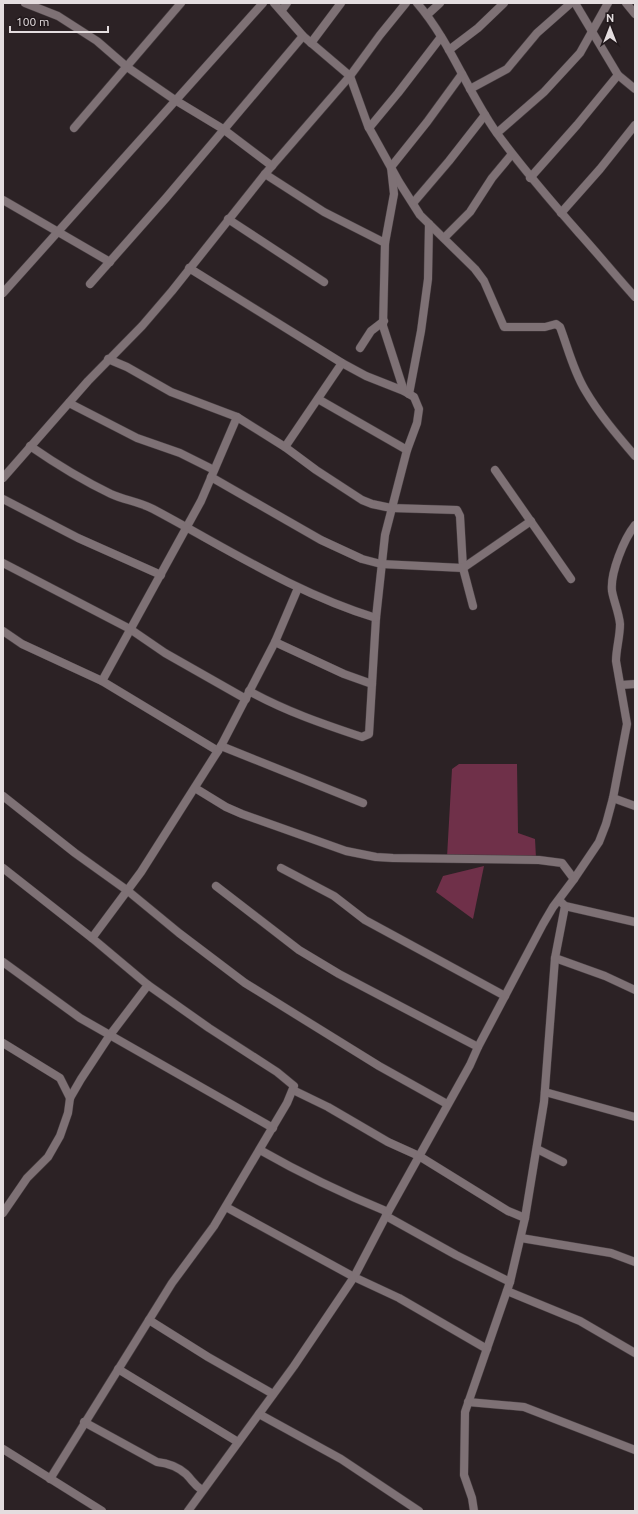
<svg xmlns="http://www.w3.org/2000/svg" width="638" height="1514" font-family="Ubuntu,sans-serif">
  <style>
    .green { fill: #6f3049 }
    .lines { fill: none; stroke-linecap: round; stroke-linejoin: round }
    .minor-casing { stroke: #463d40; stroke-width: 9 }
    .minor { stroke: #7e7175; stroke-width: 8 }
  </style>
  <rect width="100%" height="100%" fill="#2c2225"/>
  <!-- green -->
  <g class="green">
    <path d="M459,764H517L518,833L535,839L536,858L447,857L452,769Z"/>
    <path d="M484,866L473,919L436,892L443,876Z"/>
  </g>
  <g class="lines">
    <defs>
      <g id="minor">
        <path d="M25,3L58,16L97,41L127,67L175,100L223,129L272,166"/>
        <path d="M274,3L303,36L350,76L368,126L399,182L420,215L475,269L484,281L504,327H545L556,324L560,327C568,348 573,370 585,390C599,414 617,435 635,456"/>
        <path d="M417,3C450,41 467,91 496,132C522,168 550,200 579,233C598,254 616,276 635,297"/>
        <path d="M575,3L618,75L635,89"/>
        <path d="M626,3L635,14"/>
        <path d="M282,10L287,3"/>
        <path d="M427,15L440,3"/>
        <path d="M311,43L341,3"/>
        <path d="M449,50L478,28L504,3"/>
        <path d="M470,89L507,69L537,33L571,3"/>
        <path d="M74,128L181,3"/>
        <path d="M369,128L398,93L441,37"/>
        <path d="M497,133L544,92L580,53L608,3"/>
        <path d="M265,174L324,212L385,243"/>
        <path d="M530,178L577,125L618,75"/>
        <path d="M3,200L110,262"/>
        <path d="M414,202L449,161L485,115"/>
        <path d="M561,213L600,169L635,125"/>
        <path d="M228,219L324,282"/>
        <path d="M444,238L470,212L492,178L512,154"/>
        <path d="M189,268L342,363L366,376L404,391L414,397L419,409L417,423L407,450L385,535L376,618L369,734L362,737C323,724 285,711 249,691"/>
        <path d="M90,284L166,198L303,36"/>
        <path d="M3,293L263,3"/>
        <path d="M360,348L371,331L384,321"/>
        <path d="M108,359L127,367L171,392L237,417L285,447L316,470L362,500L372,504L391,508L457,510L460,516L463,568L473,606"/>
        <path d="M404,391L383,326L385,243L394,194L391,167L427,122L462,74"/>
        <path d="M409,394L421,331L428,279L429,224"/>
        <path d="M318,399L407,450"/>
        <path d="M69,403L137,438L180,453L214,470"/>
        <path d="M30,446C56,464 82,480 111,494C124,500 140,502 153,509C228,549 295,593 376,618"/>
        <path d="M285,447L342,363"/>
        <path d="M495,470L571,579"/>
        <path d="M211,477L321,540L362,559L381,564L463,568L531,521"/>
        <path d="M3,478L88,381L142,326L172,291L265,174L350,76L380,35L406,3"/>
        <path d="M3,499L78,538L161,575"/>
        <path d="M3,563L130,629L165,653L246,699"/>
        <path d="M3,631L22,644L102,681L218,751"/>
        <path d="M275,642L344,674L372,684"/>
        <path d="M102,681L201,501L237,417"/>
        <path d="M621,685L635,684"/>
        <path d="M221,746L363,803"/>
        <path d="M195,788L226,807L242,814L346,851L376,857L393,858L539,860L562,863L574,879"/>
        <path d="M3,796L75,853L128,891L179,933L245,983L379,1066L447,1104"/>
        <path d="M613,798L635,806"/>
        <path d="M3,868L92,938L148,985L110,1035L81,1079L70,1098L68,1113L60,1136L48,1157L27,1178L3,1213"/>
        <path d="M281,868L334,896L365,920L505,996"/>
        <path d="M216,886L299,950L339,974L478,1047"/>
        <path d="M565,906L635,922"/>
        <path d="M92,938L141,872L221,746L275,642L298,588"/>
        <path d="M555,958L605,976L635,990"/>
        <path d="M3,962L80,1018L273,1128"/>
        <path d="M3,1043L60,1078L70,1098"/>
        <path d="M293,1090L328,1107L388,1142L419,1156L508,1211L525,1218"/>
        <path d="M545,1092L635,1117"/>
        <path d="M537,1149L563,1162"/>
        <path d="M260,1150C302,1174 344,1194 388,1212"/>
        <path d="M226,1207L354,1277L399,1298L487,1349"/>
        <path d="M386,1216L456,1255L510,1282"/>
        <path d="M521,1238L611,1253L635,1262"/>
        <path d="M507,1291L580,1321L635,1353"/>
        <path d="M149,1320L208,1357L273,1394"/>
        <path d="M118,1369L238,1442"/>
        <path d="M468,1402L524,1407L635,1450"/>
        <path d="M259,1414L341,1459L419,1511"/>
        <path d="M84,1422L157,1462C167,1463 178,1467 186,1474C193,1481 194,1485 202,1490"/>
        <path d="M3,1449L102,1511"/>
        <path d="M50,1479L172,1283L214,1226L287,1103L294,1086L277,1072L209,1028L148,985"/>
        <path d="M188,1511L294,1366L354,1277L388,1212L470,1065L478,1047L543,924L553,907L574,879L599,842L606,824L613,798L627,724L616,661C616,649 620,637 620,624C619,613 614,602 612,591C610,573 624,539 635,525"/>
        <path d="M474,1511L472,1498L464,1475L465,1412L510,1282L525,1218L544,1102L555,958L565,906L559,900"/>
      </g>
    </defs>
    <!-- minor casing -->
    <use href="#minor" class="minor-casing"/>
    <!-- minor -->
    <use href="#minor" class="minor"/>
  </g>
  <!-- border -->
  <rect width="638" height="1514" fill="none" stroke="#e4dddf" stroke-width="8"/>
  <!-- north arrow -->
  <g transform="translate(610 28)" stroke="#22191c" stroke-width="3" paint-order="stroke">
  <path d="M0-3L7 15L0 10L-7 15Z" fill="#e4dddf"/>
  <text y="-6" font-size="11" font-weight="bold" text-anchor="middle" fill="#e4dddf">N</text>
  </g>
  <!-- scale -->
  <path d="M10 26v6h98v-6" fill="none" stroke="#e4dddf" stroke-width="2"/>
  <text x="16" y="26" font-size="12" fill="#e4dddf" stroke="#22191c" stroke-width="3" paint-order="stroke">100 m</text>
</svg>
